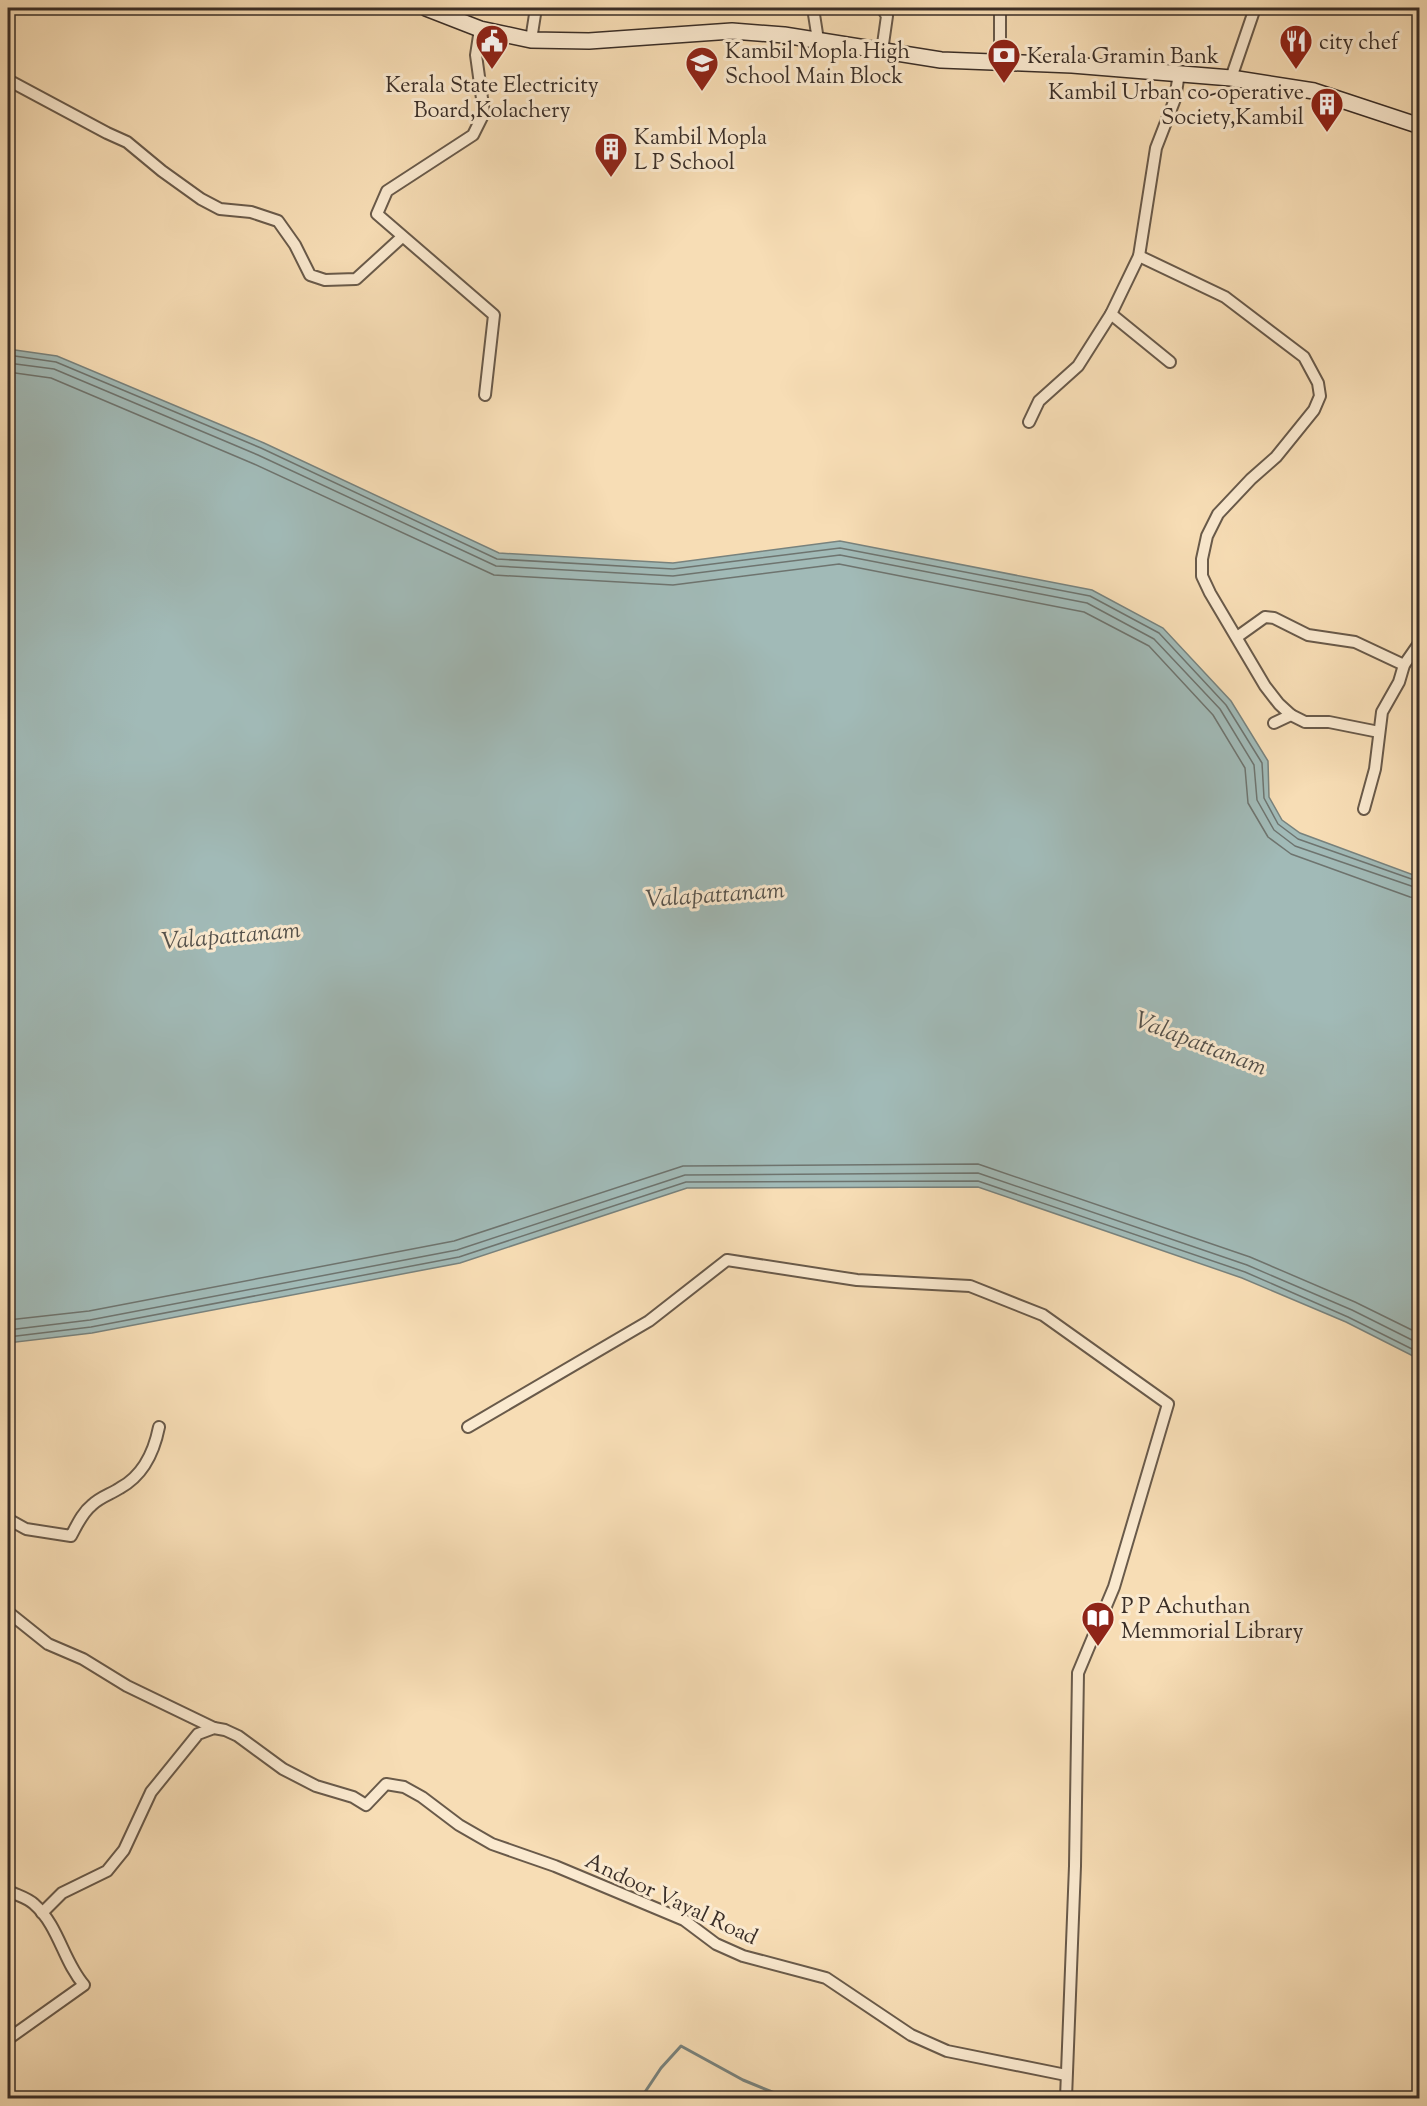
<svg xmlns="http://www.w3.org/2000/svg" width="1427" height="2106" font-family="'Sorts Mill Goudy',serif">
  <style>
    .water { fill: #a1bab7; stroke: #78827d; stroke-width: 1.5 }
    .lines { fill: none; stroke-linecap: round; stroke-linejoin: round }
    .shore { stroke: #6e746f; stroke-width: 1.5 }
    .stream { stroke: #78827d; stroke-width: 3 }
    .street-casing { stroke: #695a4a; stroke-width: 14 }
    .secondary-casing { stroke: #3a2e27; stroke-width: 18 }
    .street { stroke: #fae9cf; stroke-width: 10 }
    .secondary { stroke: #fae9cf; stroke-width: 15 }
    .labels { text-anchor: middle; stroke-width: 6; stroke-linejoin: round; paint-order: stroke }
    .poi-label { font-size: 22px; fill: #3a2e27; stroke: #fae9cf; text-anchor: start }
    .street-label { font-size: 22px; fill: #3a2e27; stroke: #fae9cf }
    .water-label { font-size: 24px; font-style: italic; fill: #54514b; stroke: #fae9cf }
  </style>
  <rect width="100%" height="100%" fill="#f7ddb5"/>
  <filter id="stains"><feTurbulence type="fractalNoise" baseFrequency=".00333" numOctaves="4"/><feColorMatrix values="0 0 0 0 .2 0 0 0 0 .09 0 0 0 0 .02 0 0 0 .5 -.17"/></filter>
  <radialGradient id="worn" r=".72"><stop offset=".6" stop-color="#630" stop-opacity="0"/><stop offset="1" stop-color="#630" stop-opacity=".3"/></radialGradient>
  <!-- water -->
  <path class="water" d="M8,349L57,356L264,443L499,553L673,563L840,541L1092,590L1163,628L1231,701L1268,761L1269,797L1282,820L1300,833L1419,877V1359L1346,1322L1242,1278L978,1187L687,1188L460,1263L92,1333L8,1343Z"/>
  <g class="lines">
    <!-- shore -->
    <g class="shore">
      <path d="M8,355L56,362L261,448L497,559L673,569L840,548L1090,596L1159,633L1226,705L1262,763L1264,798L1278,824L1298,839L1420,882"/>
      <path d="M8,363L54,369L258,455L496,566L673,576L840,555L1087,603L1154,639L1220,709L1254,765L1257,800L1274,830L1295,846L1420,889"/>
      <path d="M8,372L51,378L254,464L494,575L673,585L839,564L1084,612L1149,646L1213,715L1245,768L1248,803L1268,837L1291,854L1410,897L1420,898"/>
      <path d="M8,1320L89,1311L454,1241L683,1166L978,1164L1250,1257L1355,1302L1420,1334"/>
      <path d="M8,1330L90,1320L457,1250L685,1175L978,1173L1247,1265L1352,1310L1420,1344"/>
      <path d="M8,1337L91,1327L459,1257L686,1182L978,1181L1245,1272L1348,1317L1420,1353"/>
    </g>
    <!-- stream -->
    <path class="stream" d="M641,2098L661,2068L681,2046L743,2080L787,2098"/>
    <defs>
      <g id="street">
        <path d="M813,8L818,40"/>
        <path d="M480,29L476,55L484,113L473,135L387,191L377,214L494,315L485,395"/>
        <path d="M531,40L536,8"/>
        <path d="M882,51L887,16L882,8"/>
        <path d="M1000,63V8"/>
        <path d="M1231,78L1255,8"/>
        <path d="M8,80L107,133L127,142L162,171L201,199L220,209L251,212L278,221L295,245L310,275L325,280L356,279L402,237"/>
        <path d="M1139,256L1225,297L1304,357L1318,383L1320,396L1314,410L1276,457L1251,479L1218,514L1207,536L1202,559V576L1210,593L1265,686L1279,704L1291,715"/>
        <path d="M1111,314L1170,362"/>
        <path d="M1029,422L1039,401L1078,366L1111,314L1139,256L1156,148L1175,99L1179,73"/>
        <path d="M1237,637L1265,617L1274,618L1308,635L1355,642L1404,665"/>
        <path d="M1274,723L1291,715L1305,722H1329L1379,732"/>
        <path d="M1364,809L1375,769L1382,712L1399,682L1404,665L1420,642"/>
        <path d="M468,1427L649,1321L727,1260L857,1280L970,1286L1043,1315L1168,1404L1114,1587L1078,1673L1075,1866L1066,2098"/>
        <path d="M8,1519L26,1529L71,1536C77,1525 82,1513 92,1505C100,1497 111,1494 120,1488C144,1475 154,1452 159,1427"/>
        <path d="M8,1612L48,1644L83,1659L127,1686L214,1728"/>
        <path d="M8,1895L13,1893C20,1896 29,1899 34,1904C59,1926 63,1961 84,1985L8,2039"/>
        <path d="M42,1913L62,1893L107,1871L124,1850L151,1792L198,1734L214,1728L225,1730L238,1736L283,1769L316,1786L353,1797L366,1805L386,1784L404,1787L422,1797L459,1825L492,1844L555,1866L684,1920L716,1944L743,1956L826,1978L911,2035L947,2051L1066,2075"/>
      </g>
      <path id="secondary" d="M426,8L480,29L531,40L589,41L732,31L784,35L941,60L1072,65L1231,78L1314,91L1420,126"/>
    </defs>
    <!-- street casing -->
    <use href="#street" class="street-casing"/>
    <!-- secondary casing -->
    <use href="#secondary" class="secondary-casing"/>
    <!-- street -->
    <use href="#street" class="street"/>
    <!-- secondary -->
    <use href="#secondary" class="secondary"/>
  </g>
  <!-- icons -->
  <defs>
    <symbol id="civic-pin" viewBox="-11 -11 22 30"><path d="M0 17L-7.5 6A9.5 9.5 0 1 1 7.5 6Z" fill="#8f2418" stroke="#fae9cf"/><path d="M-.6-6.5H3V-4.5H.6V-3L4-1V1h2V6H-6V1h2V-1L-.6-3ZM-1.2 2.5V6h2.4V2.5Z" fill="#fff"/></symbol>
    <symbol id="restaurant-pin" viewBox="-11 -11 22 30"><path d="M0 17L-7.5 6A9.5 9.5 0 1 1 7.5 6Z" fill="#8f2418" stroke="#fae9cf"/><path d="M-5-6h1v4h1v-4h1v4h1v-4h1v5L-1.5 .5V6h-2V.5L-5-1ZM5-6V6H3V1.5H1.5Q1.5-4 5-6Z" fill="#fff"/></symbol>
    <symbol id="bank-pin" viewBox="-11 -11 22 30"><path d="M0 17L-7.5 6A9.5 9.5 0 1 1 7.5 6Z" fill="#8f2418" stroke="#fae9cf"/><path d="M-6-4H6V4H-6ZM0-2.3a2.3 2.3 0 1 0 0 4.6a2.3 2.3 0 1 0 0-4.6Z" fill="#fff"/></symbol>
    <symbol id="school-pin" viewBox="-11 -11 22 30"><path d="M0 17L-7.5 6A9.5 9.5 0 1 1 7.5 6Z" fill="#8f2418" stroke="#fae9cf"/><path d="M0-5L7-2L0 1L-7-2ZM-4 1L0 2.5L4 1V4Q0 6-4 4Z" fill="#fff"/></symbol>
    <symbol id="building-pin" viewBox="-11 -11 22 30"><path d="M0 17L-7.5 6A9.5 9.5 0 1 1 7.5 6Z" fill="#8f2418" stroke="#fae9cf"/><path d="M-4-6H4V6H1V3H-1V6H-4ZM-2.5-4.3h1.7v1.8h-1.7ZM.8-4.3h1.7v1.8H.8ZM-2.5-1h1.7V.8h-1.7ZM.8-1h1.7V.8H.8Z" fill="#fff"/></symbol>
    <symbol id="library-pin" viewBox="-11 -11 22 30"><path d="M0 17L-7.5 6A9.5 9.5 0 1 1 7.5 6Z" fill="#8f2418" stroke="#fae9cf"/><path d="M-6-4Q-3-5.5-.7-3.5V5Q-3 3-6 4ZM6-4Q3-5.5 .7-3.5V5Q3 3 6 4Z" fill="#fff"/></symbol>
  </defs>
  <g fill-rule="evenodd">
    <use href="#civic-pin" x="473" y="22" width="38" height="52"/>
    <use href="#restaurant-pin" x="1277" y="22" width="38" height="52"/>
    <use href="#bank-pin" x="985" y="36" width="38" height="52"/>
    <use href="#school-pin" x="683" y="44" width="38" height="52"/>
    <use href="#building-pin" x="1308" y="85" width="38" height="52"/>
    <use href="#building-pin" x="592" y="130" width="38" height="52"/>
    <use href="#library-pin" x="1079" y="1599" width="38" height="52"/>
  </g>
  <g class="labels">
    <!-- poi labels -->
    <g class="poi-label">
      <text x="1319" y="49">city chef</text>
      <text x="725" y="58">Kambil Mopla High<tspan x="725" dy="25">School Main Block</tspan></text>
      <text x="1027" y="63">Kerala Gramin Bank</text>
      <text x="492" y="92" text-anchor="middle">Kerala State Electricity<tspan x="492" dy="25">Board,Kolachery</tspan></text>
      <text x="1304" y="99" text-anchor="end">Kambil Urban co-operative<tspan x="1304" dy="25">Society,Kambil</tspan></text>
      <text x="634" y="144">Kambil Mopla<tspan x="634" dy="25">L P School</tspan></text>
      <text x="1121" y="1613">P P Achuthan<tspan x="1121" dy="25">Memmorial Library</tspan></text>
    </g>
    <!-- street labels -->
    <g class="street-label">
      <text transform="translate(672 1898) rotate(25)" y="8">Andoor Vayal Road</text>
    </g>
    <!-- water labels -->
    <g class="water-label">
      <text transform="translate(715 894) rotate(-4)" y="8">Valapattanam</text>
      <text transform="translate(231 935) rotate(-5)" y="8">Valapattanam</text>
      <text transform="translate(1201 1043) rotate(21)" y="8">Valapattanam</text>
    </g>
  </g>
  <!-- margin -->
  <rect width="1427" height="2106" fill="none" stroke="#f7ddb5" stroke-width="30"/>
  <rect x="9" y="9" width="1409" height="2088" fill="none" stroke="#3a2e27" stroke-width="3"/>
  <rect x="15" y="15" width="1397" height="2076" fill="none" stroke="#3a2e27" stroke-width="1.5"/>
  <rect width="100%" height="100%" filter="url(#stains)"/>
  <rect width="100%" height="100%" fill="url(#worn)"/>
</svg>
